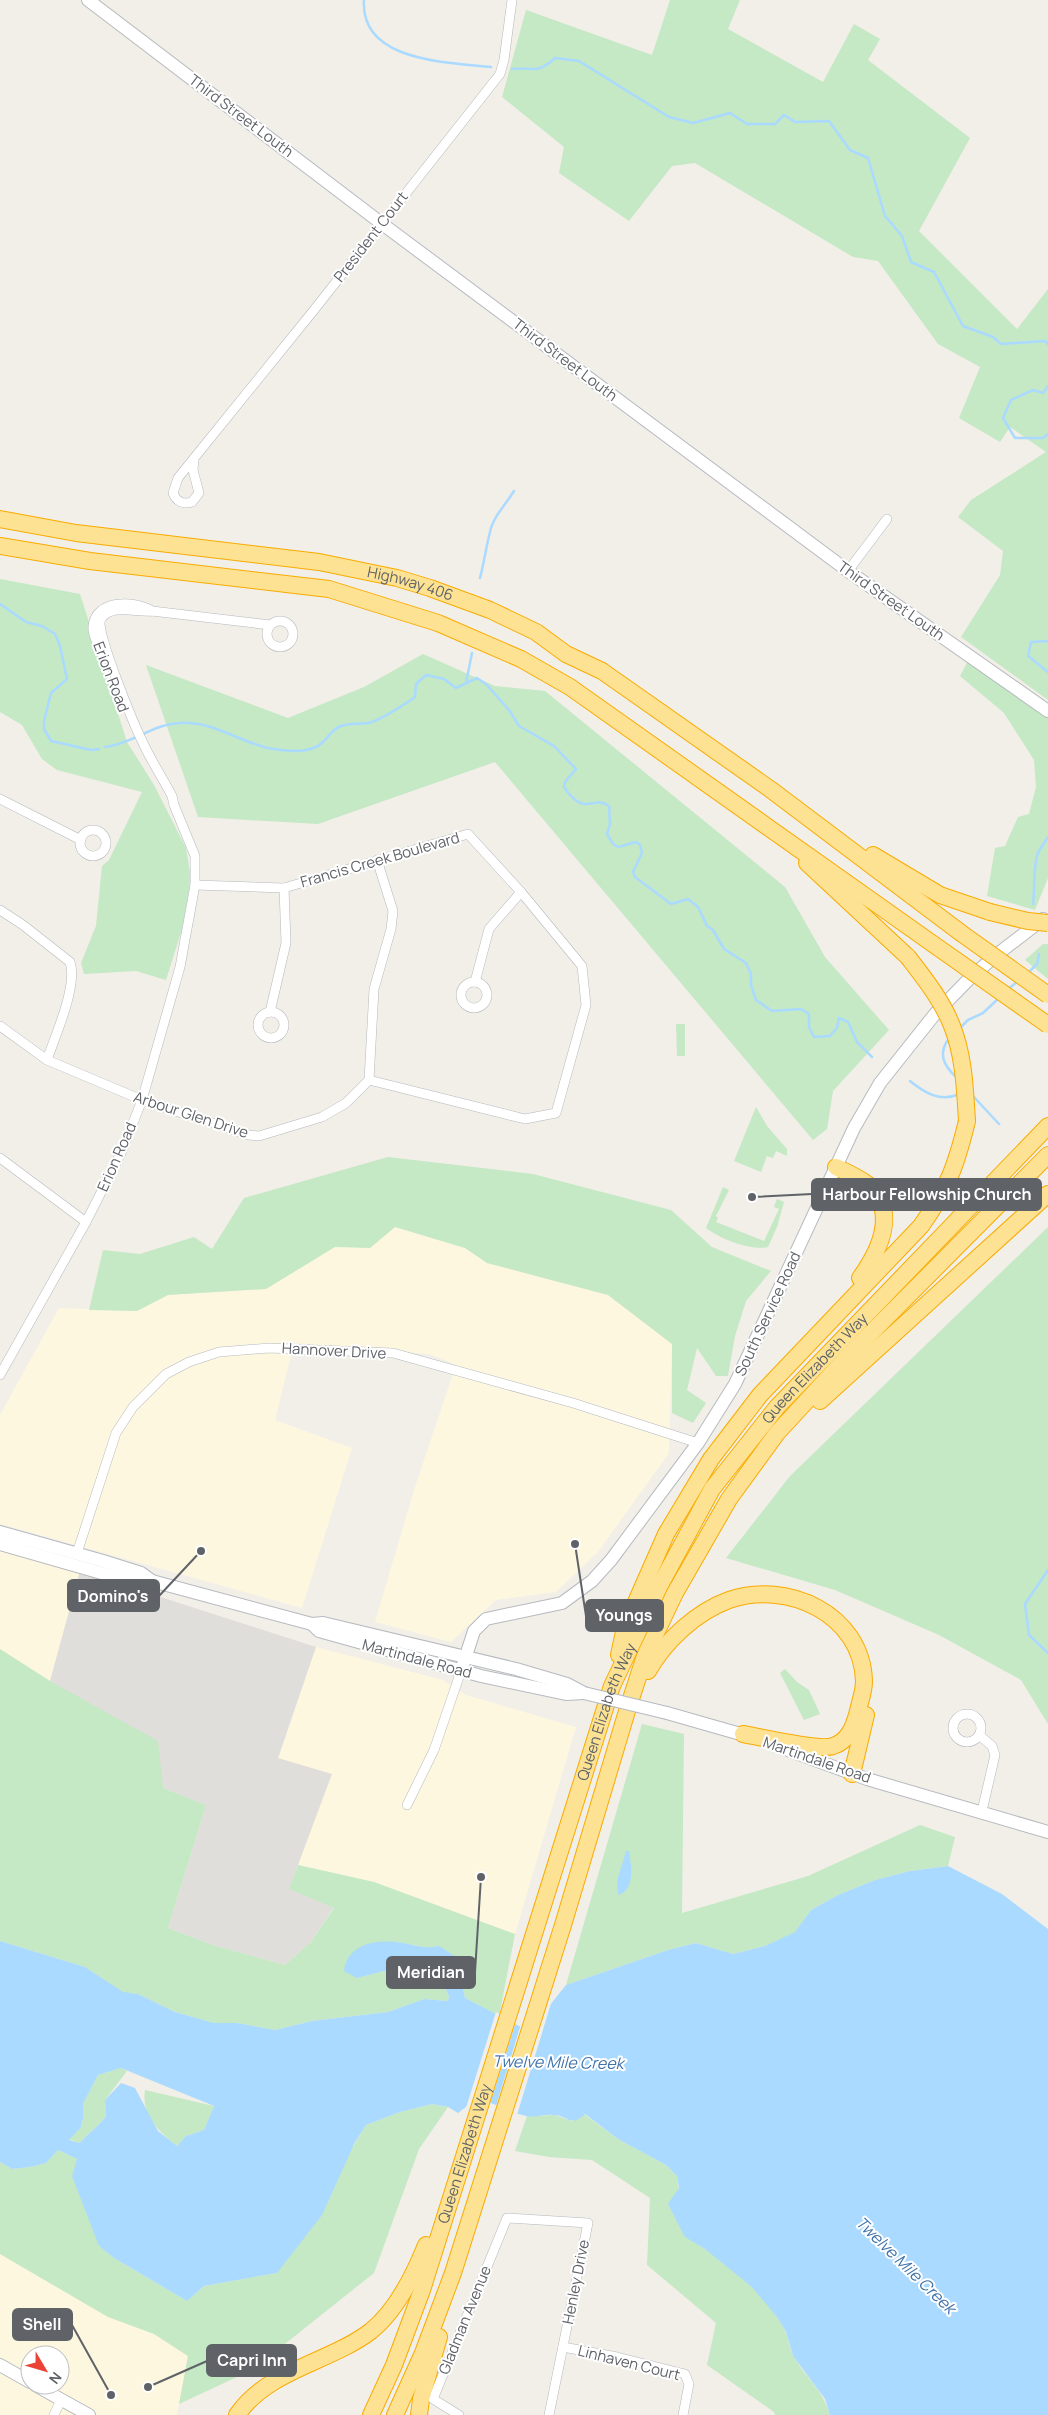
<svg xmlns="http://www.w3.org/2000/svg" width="1048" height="2415" font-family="Manrope,sans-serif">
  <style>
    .commercial { fill: #fef7e0; fill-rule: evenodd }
    .industrial { fill: #e0deda }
    .green { fill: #c5e8c5 }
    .water { fill: #aadaff; fill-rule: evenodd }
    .pier { fill: #f1efe8 }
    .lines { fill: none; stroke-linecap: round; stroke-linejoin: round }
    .stream { stroke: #aadaff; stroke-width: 2.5 }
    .street-casing { stroke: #b5b8bc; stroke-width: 10 }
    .secondary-casing { stroke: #b6babf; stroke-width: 14 }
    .highway-casing { stroke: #f9ab00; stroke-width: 18 }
    .street { stroke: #fff; stroke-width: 9 }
    .secondary { stroke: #fff; stroke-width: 12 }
    .highway { stroke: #fde293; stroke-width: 16 }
    .secondary-bridge-casing { stroke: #b6babf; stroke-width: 14; stroke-linecap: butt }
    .highway-bridge-casing { stroke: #f9ab00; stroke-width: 18; stroke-linecap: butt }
    .secondary-bridge { stroke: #fff; stroke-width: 12 }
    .highway-bridge { stroke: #fde293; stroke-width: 16 }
    .labels { text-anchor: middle; stroke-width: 4; stroke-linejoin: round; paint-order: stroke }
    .street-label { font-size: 15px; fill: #5f6368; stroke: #fff }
    .water-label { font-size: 16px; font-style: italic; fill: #4174aa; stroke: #fff }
    .leader { fill: none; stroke: #5f6368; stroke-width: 2 }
    .callout-dot { fill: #5f6368; stroke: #fff; stroke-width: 2 }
    .callout { fill: #5f6368; stroke: #5f6368; stroke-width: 2 }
    .callout-label { font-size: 16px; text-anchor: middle; font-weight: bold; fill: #fff }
  </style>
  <rect width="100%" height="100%" fill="#f1efe8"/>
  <!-- commercial -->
  <g class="commercial">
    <path d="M395,1227L465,1248L487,1263L608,1295L672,1344L669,1453L598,1552L556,1592L496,1600L451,1642L375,1622L415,1487L456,1365L429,1354L294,1343L275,1420L352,1448L302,1608L0,1524V1415L59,1308L137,1311L168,1295L266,1289L335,1246L370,1248Z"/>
    <path d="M0,1550L80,1571L50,1681L0,1649Z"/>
    <path d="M316,1647L443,1680L466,1695L576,1727L515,1934L374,1882L298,1865L331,1774L278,1759Z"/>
    <path d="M0,2254L108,2317L154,2334L188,2356L177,2415H0ZM30,2355H60V2385H30Z"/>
  </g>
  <!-- industrial -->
  <path class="industrial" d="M80,1571L316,1647L278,1758L332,1774L289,1889L334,1907L311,1942L285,1965L213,1945L168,1928L206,1805L163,1788L50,1681Z"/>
  <!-- green -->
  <g class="green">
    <path d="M670,0H740L728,29L823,82L854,24L880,39L868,60L970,138L919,231L1017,329L1048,289V700L961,637L1000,575L1003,551L958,517L971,500L1046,452L1010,427L1000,442L959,418L980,367L938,344L878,261L853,257L695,163L672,166L629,221L559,173L564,147L502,97L526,10L652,55Z"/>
    <path d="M0,579L80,594L127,742L154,785L186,848L191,878L182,929L166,980L136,971L84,974L81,963L96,926L102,866L109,860L142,792L57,770L42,759L22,725L0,712Z"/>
    <path d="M423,654L495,686L545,691L785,887L825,957L889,1030L833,1091L827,1129L813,1140L495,762L318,824L198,817L146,665L288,718L364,687Z"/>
    <path d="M968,661L1048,716V878L1035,910L987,896L995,848L1005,846L1018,817L1029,814L1036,787L1034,760L1004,713L960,676Z"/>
    <path d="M1043,944H1048V979L1025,960Z"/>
    <path d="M676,1024H685V1056H677Z"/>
    <path d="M756,1107L767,1126L787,1149V1156L776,1151L773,1158L767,1156L761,1172L734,1161Z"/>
    <path d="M388,1157L533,1174L671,1210L712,1247L771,1271L746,1301L735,1336L728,1376H716L697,1348L687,1390L706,1403L693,1423L672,1413V1344L608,1295L487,1263L465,1248L395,1227L370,1248L335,1247L266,1289L168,1295L137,1311L89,1310L103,1250L140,1254L194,1237L212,1249L244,1198Z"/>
    <path d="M723,1187L729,1190L716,1216L718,1218L716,1222L764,1241L779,1209L774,1207L777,1199L784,1202L777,1227L768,1247C751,1251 720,1239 706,1228Z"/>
    <path d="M1048,1227V1724L1021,1680L939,1635L835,1590L726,1558L790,1476Z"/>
    <path d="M0,1649L50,1681L158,1741L163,1788L206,1805L168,1928L213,1945L285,1965L311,1942L334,1908L289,1889L298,1865L374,1882L515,1934L499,2016L465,1998L461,1977L465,1968L439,1946L431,1948L396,1942L357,1978L384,1971L396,1975L431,1976L442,1981L449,1996L448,2001L424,1999L388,2012L312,2021L275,2030L237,2023H214L175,2012L138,1994L123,1993L85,1967L0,1941Z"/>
    <path d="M785,1669L797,1682L809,1690L820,1714L804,1720L780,1673Z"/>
    <path d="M642,1724L684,1734L682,1913L808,1876L920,1825L955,1837L948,1866L910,1871L875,1880L838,1895L811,1910L796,1932L765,1946L733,1954L696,1943L668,1950L566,1985Z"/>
    <path d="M121,2068L127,2071L105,2100L106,2116C98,2127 88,2133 80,2143L68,2139L81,2127L83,2118V2104L98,2075Z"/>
    <path d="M145,2090L214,2106L204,2130L186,2136L177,2146C159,2132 141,2115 145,2090Z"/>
    <path d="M432,2104L448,2107L419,2149L374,2273L252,2370L179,2404L188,2356L154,2334L108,2317L0,2254V2162L12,2169L30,2167L46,2163L58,2150L77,2159L99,2246L114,2258L187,2301L204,2286L277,2273L366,2125L400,2112Z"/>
    <path d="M584,2114L618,2139L666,2165L677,2176L685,2236C723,2260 765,2290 785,2331C789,2339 789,2349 794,2357C806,2378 823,2390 830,2415H775L774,2412L707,2365L716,2323L647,2265L650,2198L592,2160L549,2157L515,2151L527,2116L555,2115L572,2121Z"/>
  </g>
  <!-- water -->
  <g class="water">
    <path d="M626,1851H629C631,1865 636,1890 618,1895L617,1881Z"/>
    <path d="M948,1866L1002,1894L1048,1929V2415H830L825,2399L793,2356L786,2332L777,2317L752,2287L705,2249L685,2237L668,2204L679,2188L677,2176L666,2165L618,2139L585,2114C570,2128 568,2115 553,2115C545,2114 535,2118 526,2116C508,2112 496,2102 475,2100L458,2113L448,2107L432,2104L400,2112L366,2125L354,2144L322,2215L277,2273L204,2286L187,2301L114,2258L99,2246L72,2176L77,2159L58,2150L46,2163L30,2167L12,2169L0,2162V1941L85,1967L123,1992L138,1994L175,2012L214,2023H237L275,2030L312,2021L388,2012L424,1999L448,2001L449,1996L442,1981L431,1976L396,1975L384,1971L357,1978L344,1971C348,1944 374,1940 396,1942C411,1943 424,1950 439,1946L464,1962L465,1968L461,1977L465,1998L529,2031L566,1985L668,1950L696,1943L733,1954L765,1946L795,1932L811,1910L838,1895L875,1880L910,1871ZM121,2068L214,2106L204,2130L186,2136L177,2146L158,2131L135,2088L121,2083L105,2100L106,2116C98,2127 88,2133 80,2143L69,2140L81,2127L83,2118V2104L98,2075Z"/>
  </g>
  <!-- pier -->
  <g class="pier">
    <path d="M553,1997L517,2115L496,2106L521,2024L529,2028Z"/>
    <path d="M496,2012L516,2022L490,2104L476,2102L465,2111Z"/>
  </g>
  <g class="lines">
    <!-- stream -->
    <g class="stream">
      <path d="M364,0C360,62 447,62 491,67"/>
      <path d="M512,69C534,66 535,76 555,58L579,61L669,117L693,123L730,113L747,124H775L784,115L795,122L829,121L850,150L868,158L885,216L902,236L911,262L934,272L963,326L993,337L1001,344L1045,341L1048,344"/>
      <path d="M1048,386L1043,393L1033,390L1011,400L1003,418L1015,438H1043L1048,434"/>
      <path d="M480,578C484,563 486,547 490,532C493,517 506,504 514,491"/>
      <path d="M0,604L26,622L42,626L55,634L60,646L67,679L51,693L44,721V729L51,741L91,750L99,749"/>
      <path d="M1048,641L1031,642L1028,656L1048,672"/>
      <path d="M466,683L472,653"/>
      <path d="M105,747C132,744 153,724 180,723C212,721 238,741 268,748C284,751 310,755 323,742C328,737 332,730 339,727C350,722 358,725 368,723C382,720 403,705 415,697L416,684L426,675L444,679L456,688L477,678L487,685L509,710L519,726L554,746L576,769L565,782L564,787C586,819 592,794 609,806L610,824L607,834L613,844L618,847L636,842L640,845L642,853L633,872L635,877L671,904L688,899L698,907L707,926L713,930L724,949L746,963L751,974V985L756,1000L772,1011L801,1009L809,1014V1027L814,1037L830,1036L837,1028L839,1018L848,1022L857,1042L872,1057"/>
      <path d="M1033,904C1035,890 1033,864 1038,853C1040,848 1045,842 1048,837"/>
      <path d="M1028,973L1037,964L1039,954"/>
      <path d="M1008,989L1017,982"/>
      <path d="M960,1028L968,1020L983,1013L999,998"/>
      <path d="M950,1037C937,1053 943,1065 957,1078"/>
      <path d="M910,1081C926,1094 940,1102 960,1094"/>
      <path d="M973,1096L999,1124"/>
      <path d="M1048,1570L1025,1604L1029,1635L1048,1653"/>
    </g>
    <defs>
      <g id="street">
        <path d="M194,459L193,470L199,493L192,502C183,505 176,501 173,493L178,478L314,310L500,74L504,60L512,0"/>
        <path d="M848,571L887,519"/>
        <circle cx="280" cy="634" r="13"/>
        <path d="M101,653C98,644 92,635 93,626C96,599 135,600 152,611"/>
        <path d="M0,799L81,840"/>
        <circle cx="93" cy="843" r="13"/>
        <path d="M195,885L284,888L468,834L521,892L582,966L586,1005L556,1113L525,1119L369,1080"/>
        <path d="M0,910L23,925L70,962C78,986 55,1036 47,1060"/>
        <path d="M475,982L489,929L521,892"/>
        <circle cx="474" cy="995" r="13"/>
        <circle cx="271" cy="1025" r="13"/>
        <path d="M270,1012L286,943L284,888"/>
        <path d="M0,1026L47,1060L142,1100L249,1135L259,1136L322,1117L346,1103L369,1080L374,989L391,929L393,911L377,860"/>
        <path d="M0,1158L86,1222"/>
        <path d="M0,1375L86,1222L122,1151L142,1100L180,967L195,885V856L174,805L172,796C163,779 152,762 144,745C136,729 94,630 101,619C111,603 138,613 152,611L270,625"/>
        <path d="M77,1553L116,1433L133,1407L166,1374L189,1362L219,1352L269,1348L393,1353L573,1403L698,1443"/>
        <circle cx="967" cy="1728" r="14"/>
        <path d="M979,1735L992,1746L995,1755L982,1811"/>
        <path d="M407,1805L434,1750L461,1671"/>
        <path d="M563,2347L617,2357L685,2374L689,2384L683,2415"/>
        <path d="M54,2415L61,2400"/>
        <path d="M459,2415L433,2399L507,2218L588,2223L549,2415"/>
      </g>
      <g id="secondary">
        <path d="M88,0L381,223L848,571L1048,711"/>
        <path d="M0,1532L103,1561L141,1573L152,1581L312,1624L323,1623L516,1669L567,1684L584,1693"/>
        <path d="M0,1544L140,1584L152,1581"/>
        <path d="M312,1624L319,1631L481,1676L566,1694L584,1693"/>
        <path d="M461,1671L474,1631L486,1619L562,1603L592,1581L611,1560L698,1443L735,1384L854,1128L880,1083L935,1014L968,980L995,956L1043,919"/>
        <path d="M667,1713L751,1737"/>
        <path d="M777,1746L867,1779L1048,1832"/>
        <path d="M0,2365L30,2382"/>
        <path d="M35,2385L89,2415"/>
      </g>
      <g id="highway">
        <path id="s1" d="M0,519L76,533L319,562L397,578L430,588L490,610L536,632L566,654L602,671L770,789L961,933"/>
        <path d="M0,546L90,561L329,589L438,623L521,659L570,687L933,944"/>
        <path d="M873,855L940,895L990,912"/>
        <path d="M807,863L908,957"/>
        <path d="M836,1167C846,1172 858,1177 867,1184C899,1211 880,1250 860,1278"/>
        <path d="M820,1401L1048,1194"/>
        <path d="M619,1655L625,1627L666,1534L711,1459L760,1395L921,1226C948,1188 956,1166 967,1121"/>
        <path d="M648,1671C665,1641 696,1612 729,1600C787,1580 862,1614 864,1681C864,1692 860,1701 858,1711C854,1726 849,1741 833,1746C819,1751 761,1737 743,1734"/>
        <path d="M852,1774L866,1715"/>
        <path d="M237,2415C269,2369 329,2363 371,2331C397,2310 414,2275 426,2245"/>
        <path id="s2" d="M371,2415L394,2365L422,2290L612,1686L659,1587L712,1489L777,1407L1048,1126"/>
        <path d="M395,2415L423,2353L453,2273L563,1925L627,1711L645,1656L675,1593L729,1499L777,1433L850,1354L1048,1155"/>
        <path d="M419,2415L421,2399L439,2337"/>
      </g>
    </defs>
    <!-- street casing -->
    <use href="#street" class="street-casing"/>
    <!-- secondary casing -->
    <use href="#secondary" class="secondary-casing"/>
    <!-- highway casing -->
    <use href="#highway" class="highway-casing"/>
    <!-- street -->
    <use href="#street" class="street"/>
    <!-- secondary -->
    <use href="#secondary" class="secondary"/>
    <!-- highway -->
    <use href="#highway" class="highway"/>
    <defs>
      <path id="secondary-bridge" d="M584,1693L667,1713"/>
      <g id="highway-bridge">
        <path d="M990,912L1028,921L1048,923"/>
        <path d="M961,933L1048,995"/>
        <path d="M933,944L1048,1025"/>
        <path d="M908,957C924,978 942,1000 952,1026C964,1056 965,1089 967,1121"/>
      </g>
    </defs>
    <!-- secondary-bridge casing -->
    <use href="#secondary-bridge" class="secondary-bridge-casing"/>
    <!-- highway-bridge casing -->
    <use href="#highway-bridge" class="highway-bridge-casing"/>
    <!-- secondary-bridge -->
    <use href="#secondary-bridge" class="secondary-bridge"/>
    <!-- highway-bridge -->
    <use href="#highway-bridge" class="highway-bridge"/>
  </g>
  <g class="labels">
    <!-- street labels -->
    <g class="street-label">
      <text transform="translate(241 116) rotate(37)" y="5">Third Street Louth</text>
      <text transform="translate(371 237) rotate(-52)" y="5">President Court</text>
      <text transform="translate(565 360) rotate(37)" y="5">Third Street Louth</text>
      <text dy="5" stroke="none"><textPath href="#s1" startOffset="416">Highway 406</textPath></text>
      <text transform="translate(891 601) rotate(35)" y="5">Third Street Louth</text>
      <text transform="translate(111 677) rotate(69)" y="5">Erion Road</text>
      <text transform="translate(380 860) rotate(-16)" y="5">Francis Creek Boulevard</text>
      <text transform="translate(191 1115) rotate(18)" y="5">Arbour Glen Drive</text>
      <text transform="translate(117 1157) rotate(-66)" y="5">Erion Road</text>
      <text transform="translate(768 1314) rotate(-65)" y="5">South Service Road</text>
      <text transform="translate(334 1351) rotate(3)" y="5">Hannover Drive</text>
      <text dy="5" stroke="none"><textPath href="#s2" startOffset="1148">Queen Elizabeth Way</textPath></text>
      <text transform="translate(417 1659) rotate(15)" y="5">Martindale Road</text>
      <text dy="5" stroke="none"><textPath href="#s2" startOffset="742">Queen Elizabeth Way</textPath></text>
      <text transform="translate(817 1760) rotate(19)" y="5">Martindale Road</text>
      <text dy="5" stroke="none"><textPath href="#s2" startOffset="278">Queen Elizabeth Way</textPath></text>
      <text transform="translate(576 2282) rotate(-79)" y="5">Henley Drive</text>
      <text transform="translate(465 2320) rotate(-68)" y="5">Gladman Avenue</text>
      <text transform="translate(629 2363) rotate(14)" y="5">Linhaven Court</text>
    </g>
    <!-- water labels -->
    <g class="water-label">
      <text transform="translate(558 2062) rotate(1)" y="6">Twelve Mile Creek</text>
      <text transform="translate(906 2265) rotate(44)" y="6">Twelve Mile Creek</text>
    </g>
  </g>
  <!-- callouts -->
  <path class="leader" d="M752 1197L812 1194M201 1551L159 1596M575 1544L586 1616M481 1877L475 1972M111 2395L72 2325M148 2387L207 2361"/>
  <g class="callout-dot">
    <circle cx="752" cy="1197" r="5"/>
    <circle cx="201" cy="1551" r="5"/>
    <circle cx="575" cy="1544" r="5"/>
    <circle cx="481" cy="1877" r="5"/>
    <circle cx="111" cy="2395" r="5"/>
    <circle cx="148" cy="2387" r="5"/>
  </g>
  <g class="callout">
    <rect x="812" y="1179" width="229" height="31" rx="5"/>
    <rect x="68" y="1580" width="91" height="31" rx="5"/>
    <rect x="586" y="1600" width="77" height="31" rx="5"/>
    <rect x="387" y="1957" width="88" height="31" rx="5"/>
    <rect x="13" y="2309" width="59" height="31" rx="5"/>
    <rect x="207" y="2345" width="89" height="31" rx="5"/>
  </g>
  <g class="callout-label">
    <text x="927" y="1200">Harbour Fellowship Church</text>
    <text x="113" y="1602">Domino's</text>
    <text x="624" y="1621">Youngs</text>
    <text x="431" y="1978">Meridian</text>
    <text x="42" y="2330">Shell</text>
    <text x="252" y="2366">Capri Inn</text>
  </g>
  <!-- north arrow -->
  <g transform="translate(45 2370) rotate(128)"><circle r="24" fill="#ffffff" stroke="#bfc1c3"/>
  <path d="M0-4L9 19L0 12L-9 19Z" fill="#ea4335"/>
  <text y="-8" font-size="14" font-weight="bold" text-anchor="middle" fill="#5f6368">N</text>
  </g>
</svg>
